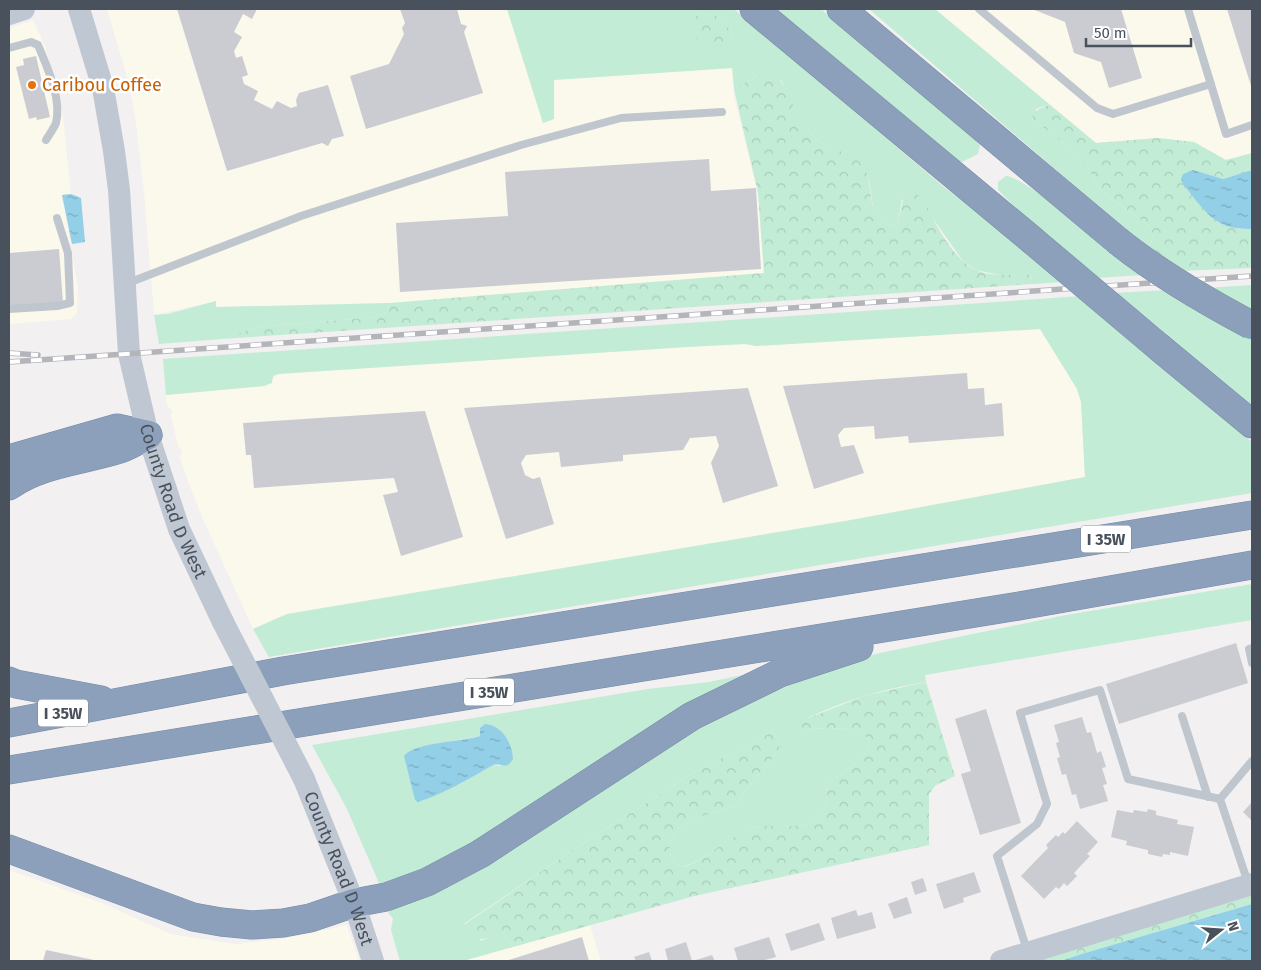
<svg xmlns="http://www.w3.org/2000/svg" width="1261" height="970" font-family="'Fira Sans',sans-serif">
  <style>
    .commercial { fill: #fbf8ec }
    .green { fill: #c2ecd5; fill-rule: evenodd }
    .forest { fill: url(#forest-crowns) }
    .water { fill: url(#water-ripples) }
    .building { fill: #caccd2 }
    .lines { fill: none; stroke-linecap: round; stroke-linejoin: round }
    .highway-casing { stroke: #778ba7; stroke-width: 29 }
    .lane { stroke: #bfc6ce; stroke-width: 8 }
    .secondary { stroke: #bfc7d2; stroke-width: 22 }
    .highway { stroke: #8ca0bb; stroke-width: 28 }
    .rail-casing { stroke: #b3b5ba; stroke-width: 5.5 }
    .rail { stroke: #fff; stroke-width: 4; stroke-dasharray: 11; stroke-linecap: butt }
    .highway-bridge-casing { stroke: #778ba7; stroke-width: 29; stroke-linecap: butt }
    .secondary-bridge { stroke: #bfc7d2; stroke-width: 22 }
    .highway-bridge { stroke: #8ca0bb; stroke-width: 28 }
    .food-dot { fill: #e8710a; stroke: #fff; stroke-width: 2 }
    .labels { text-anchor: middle; stroke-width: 5; stroke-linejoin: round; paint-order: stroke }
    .shield { fill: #fff; stroke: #80868d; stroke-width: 1 }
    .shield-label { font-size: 16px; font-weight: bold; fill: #49525c }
    .food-label { font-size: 18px; fill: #c56008; stroke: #fff; text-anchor: start }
    .street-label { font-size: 18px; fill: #49525c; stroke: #fff }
  </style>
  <defs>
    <pattern id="forest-crowns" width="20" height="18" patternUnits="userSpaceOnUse" patternTransform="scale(1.25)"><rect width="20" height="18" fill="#c2ecd5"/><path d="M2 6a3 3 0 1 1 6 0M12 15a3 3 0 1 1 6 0" fill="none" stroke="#a8ccb9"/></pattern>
    <pattern id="water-ripples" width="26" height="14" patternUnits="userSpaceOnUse" patternTransform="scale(1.25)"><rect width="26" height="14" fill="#93cfe6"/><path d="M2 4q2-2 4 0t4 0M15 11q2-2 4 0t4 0" fill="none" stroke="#7aabbe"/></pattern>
  </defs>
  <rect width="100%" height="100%" fill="#f2f0f0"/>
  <!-- commercial -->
  <g class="commercial">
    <path d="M107,9H507L543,123L554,119L553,80L733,68L734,97L758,193L764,273L390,303L216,307V301L154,315L144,193L135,116L128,80Z"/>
    <path d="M935,9H1252V153L1226,160L1194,142L1158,138L1096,143Z"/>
    <path d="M33,20L45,46L63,115L71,194L62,195L78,287L77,313L71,319L9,324V28Z"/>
    <path d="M1040,329L1077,389L1081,402L1085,477L851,520L287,614L253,629L202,517L189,484L180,458L182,451L178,446L171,416L172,411L167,405L166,395L264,386L278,374L687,347L745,344L756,346Z"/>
    <path d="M9,870L102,903L171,934L235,944L282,939L347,925L359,961H9Z"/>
    <path d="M590,925L601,961H463Z"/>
  </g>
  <!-- green -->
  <g class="green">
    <path d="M507,9H734L944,187L1015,240L1065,282L1032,284L1031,275H1000L976,270L963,261L934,220L902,199L898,222L892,226C865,220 876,192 866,172C858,154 834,152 819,141C800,126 790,103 782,81L762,73L734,89L732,68L554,80V119L543,123ZM700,14C720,12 731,26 735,44L689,19Z"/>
    <path d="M776,9H821L973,137L980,145L978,154L962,162L957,161Z"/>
    <path d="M869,9H935L1049,104L1036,109L1033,119L1077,154L1086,164L1101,191L1148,225L1154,235L1148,249Z"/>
    <path d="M1006,176C1023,175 1124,260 1143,275L1096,278L1025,217L998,190V182Z"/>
    <path d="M1252,285V314L1206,288Z"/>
    <path d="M1166,290L1252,337V410L1114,293Z"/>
    <path d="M1082,296L1172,376L1252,442V493L269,657L253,629L287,614L851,520L1085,477L1081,402L1077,389L1040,329L756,346L745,344L687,347L278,374L273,376L272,383L264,386L166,395L163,359Z"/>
    <path d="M216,301V307L390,303L386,312L375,317L256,327L222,339L159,344L154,315L168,314Z"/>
    <path d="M1252,584V620L925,675L926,682C884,689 844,700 806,719L804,730C825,727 854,725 870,740C866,760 842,773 827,784C825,794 829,810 820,817C802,832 778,823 757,827C735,831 708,859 683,867L673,863C656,820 711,816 737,804L747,788L780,749L775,735L770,733L693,773L568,853L464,924L481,941L495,935H504L513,947L463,961H400L391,930L393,918L388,913L398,904L697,726L751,700L853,660L880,653L1066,615Z"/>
    <path d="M776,668L452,861L382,890L347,809L312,745L648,689L709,682ZM480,728L501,766L493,765L460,784L418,802L419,747L480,736Z"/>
  </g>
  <!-- forest -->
  <g class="forest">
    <path d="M700,14C721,12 730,26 735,44L704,46L694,36L689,19Z"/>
    <path d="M766,67C791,79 791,123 822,143C836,152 859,154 866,171C874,191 866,220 892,226L898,222L904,196C909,194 914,193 919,196C926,201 929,211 933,219C943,237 956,259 974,269C991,278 1013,274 1031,275L1032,284L222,339L256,327L375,317L386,312L390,303L764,273L758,193L734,89L762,73Z"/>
    <path d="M1049,104L1096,143L1158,138L1194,142L1226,160L1252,153V170L1223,179L1202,173L1181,179L1194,196L1238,229H1252V268L1179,271L1148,249L1154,235L1148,225L1101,191L1086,164L1077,154L1033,119L1032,113Z"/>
    <path d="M926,682L955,776L936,785L929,794V845L694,896L513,947L504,935C491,935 485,942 472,938L464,925L568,853L693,773L770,733L775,735L780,749L747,788L737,804C711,816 656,820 673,863L684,867C708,859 734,831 757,827C778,823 802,832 820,817C829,810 825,794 827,784C842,773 866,760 870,740C854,725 824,727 804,730L801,725L806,719L864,696Z"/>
    <path d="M1252,895V904L1061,961H1035Z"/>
  </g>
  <!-- water -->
  <g class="water">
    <path d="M1193,170L1223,179L1252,170V229C1214,230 1205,211 1183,184L1181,179L1183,174Z"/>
    <path d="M71,194L81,198L85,242L72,244L62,195Z"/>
    <path d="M485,724C503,726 512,743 513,759C506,770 503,763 493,765C469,779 445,793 418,802L415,800L404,756C415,742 462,742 480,736V728Z"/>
    <path d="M1252,904V961H1061L1082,954Z"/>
  </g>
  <!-- building -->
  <g class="building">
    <path d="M177,9H257L252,19L243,14L234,32L242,37L234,51L236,58L242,56L248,75L242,77L244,84L258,91L254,100L272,109L277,101L291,108L297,106L296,100L299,93L328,85L344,136L332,139L328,146L322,143L227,171Z"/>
    <path d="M400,9H457L461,24L467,26L464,32L483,93L366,129L350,76L389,64L404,34L402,28L405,23Z"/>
    <path d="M1032,9H1121L1142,78L1109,88L1101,62L1074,53L1065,22Z"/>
    <path d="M1227,9H1252V89Z"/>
    <path d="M36,56L50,117L37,120L36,117L29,119L16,67L24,65L23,59Z"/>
    <path d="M709,159L711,191L756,188L761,269L400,292L396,223L508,216L505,172Z"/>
    <path d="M59,249L63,303L9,307V253Z"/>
    <path d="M967,373L968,389L984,388L985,405L1002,403L1004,436L909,443L908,436L875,439L874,426L844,428L838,435L841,447L854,445L864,473L814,489L783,386Z"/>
    <path d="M748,388L778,486L723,503L711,463L719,446L716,436L690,438L683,450L623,455V461L561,467L559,452L526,455L521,463L525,475L533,479L540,477L554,524L506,539L464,408Z"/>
    <path d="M425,411L463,537L401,556L383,495L398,492L394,478L254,488L251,455H246L243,423Z"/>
    <path d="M1236,643L1248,683L1119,724L1106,684Z"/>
    <path d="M986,709L1021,823L980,835L961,774L971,771L955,719Z"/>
    <path d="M1082,717L1087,733L1091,732L1097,753L1101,751L1106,767L1102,768L1107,784L1103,785L1108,801L1080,809L1076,794L1072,795L1066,774L1062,775L1057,758L1060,757L1056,743L1059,742L1054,725Z"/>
    <path d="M1252,802V821L1243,812Z"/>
    <path d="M1148,809L1156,811V815L1178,820L1177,824L1194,827L1188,856L1170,852V855L1163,854L1162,857L1148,854V850L1126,845L1127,841L1111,837L1117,810L1133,813L1134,810L1147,812Z"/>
    <path d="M1077,821L1098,842L1087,854L1090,856L1074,873L1077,876L1067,886L1064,883L1059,889L1056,887L1044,899L1021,876L1048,848L1046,845L1056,835L1058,837L1063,832L1065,834Z"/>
    <path d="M974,872L981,892L963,898L964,902L944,909L936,884Z"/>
    <path d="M923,878L927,891L915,895L911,882Z"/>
    <path d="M907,897L912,913L894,919L888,904Z"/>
    <path d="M856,910L858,916L872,912L876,928L837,939L831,918Z"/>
    <path d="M819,923L825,940L791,951L785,934Z"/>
    <path d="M582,937L589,961H506Z"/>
    <path d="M769,937L776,957L761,961H738L734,948Z"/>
    <path d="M686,942L692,961H668L665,949Z"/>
    <path d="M46,950L94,960V961H43Z"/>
    <path d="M649,952L652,961H636L634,957Z"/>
    <path d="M712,955L715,961H693Z"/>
  </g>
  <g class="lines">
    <defs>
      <g id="highway">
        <path d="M754,9L1032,240"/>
        <path d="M841,9L1118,241"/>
        <path d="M1160,348L1252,424"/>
        <path d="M9,459L117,428L148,435"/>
        <path d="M9,486C41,463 83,461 120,449C129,446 139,440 148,435"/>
        <path d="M9,681L16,684L101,700"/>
        <path d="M9,723L283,671L1252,515"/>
        <path d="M9,770L1019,606L1252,565"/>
        <path d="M9,849L193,917L221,922L252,925L283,923L310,918L354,903L386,897L427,882L480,854L692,716L780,673L859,647"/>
      </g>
    </defs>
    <!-- highway casing -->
    <use href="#highway" class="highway-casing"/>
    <!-- lane -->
    <g class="lane">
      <path d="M979,9L1097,108L1113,114L1211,84"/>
      <path d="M1188,9L1226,134L1252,125"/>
      <path d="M9,48L31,42L38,45C47,67 62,98 56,123C54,128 49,135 46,140"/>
      <path d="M128,283L301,216L521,145L621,118L722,112"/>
      <path d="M9,309L57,306L70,303L68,253L57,218"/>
      <path d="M1252,648L1249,649L1252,663"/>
      <path d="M1182,716L1208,797"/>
      <path d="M1248,883L1220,799L1252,761"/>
      <path d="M1027,950L997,856L1037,824L1047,804L1020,713L1100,690L1128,779L1220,799"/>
    </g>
    <!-- secondary -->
    <g class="secondary">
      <path id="s1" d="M79,9L103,88L114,151L119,190L129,354L148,435L179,529L223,622"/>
      <path d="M9,14L24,9"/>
      <path id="s2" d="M304,779L354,903L373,961"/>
      <path d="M1001,961L1252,884"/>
    </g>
    <!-- highway -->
    <use href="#highway" class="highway"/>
    <defs>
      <g id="rail">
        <path d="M9,353L38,355"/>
        <path d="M9,362L1252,276"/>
      </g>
    </defs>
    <!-- rail casing -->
    <use href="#rail" class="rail-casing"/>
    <!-- rail -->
    <use href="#rail" class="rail"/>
    <defs>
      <g id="highway-bridge">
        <path d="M1032,240L1160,348"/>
        <path d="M1118,241C1159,274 1204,300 1251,325"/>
      </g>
    </defs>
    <!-- highway-bridge casing -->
    <use href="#highway-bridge" class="highway-bridge-casing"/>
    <!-- secondary-bridge -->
    <path class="secondary-bridge" d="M223,622L304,779"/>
    <!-- highway-bridge -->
    <use href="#highway-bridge" class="highway-bridge"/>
  </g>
  <!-- markers -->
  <circle class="food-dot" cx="32" cy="85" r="5"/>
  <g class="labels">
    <!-- shield labels -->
    <g class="shield">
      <rect x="1081" y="525.5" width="50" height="27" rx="4"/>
      <rect x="464" y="678.5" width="50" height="27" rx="4"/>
      <rect x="38" y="699.5" width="50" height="27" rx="4"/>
    </g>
    <g class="shield-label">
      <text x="1106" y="545">I 35W</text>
      <text x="489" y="698">I 35W</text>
      <text x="63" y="719">I 35W</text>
    </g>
    <!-- food labels -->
    <g class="food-label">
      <text x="42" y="91">Caribou Coffee</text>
    </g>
    <!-- street labels -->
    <g class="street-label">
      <text dy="6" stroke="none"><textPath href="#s1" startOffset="504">County Road D West</textPath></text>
      <text dy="6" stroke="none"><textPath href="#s2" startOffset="96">County Road D West</textPath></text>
    </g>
  </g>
  <!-- border -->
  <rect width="1261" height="970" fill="none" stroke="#49525c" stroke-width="20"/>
  <!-- north arrow -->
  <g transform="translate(1221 930) rotate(73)" stroke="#ffffff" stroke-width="4" paint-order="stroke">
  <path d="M0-4L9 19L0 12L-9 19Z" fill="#49525c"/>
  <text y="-8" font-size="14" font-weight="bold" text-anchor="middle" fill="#49525c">N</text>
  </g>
  <!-- scale -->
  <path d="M1086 38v8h105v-8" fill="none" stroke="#49525c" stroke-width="2.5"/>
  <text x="1094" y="38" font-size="15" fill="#49525c" stroke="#ffffff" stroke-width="4" paint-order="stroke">50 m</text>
</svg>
